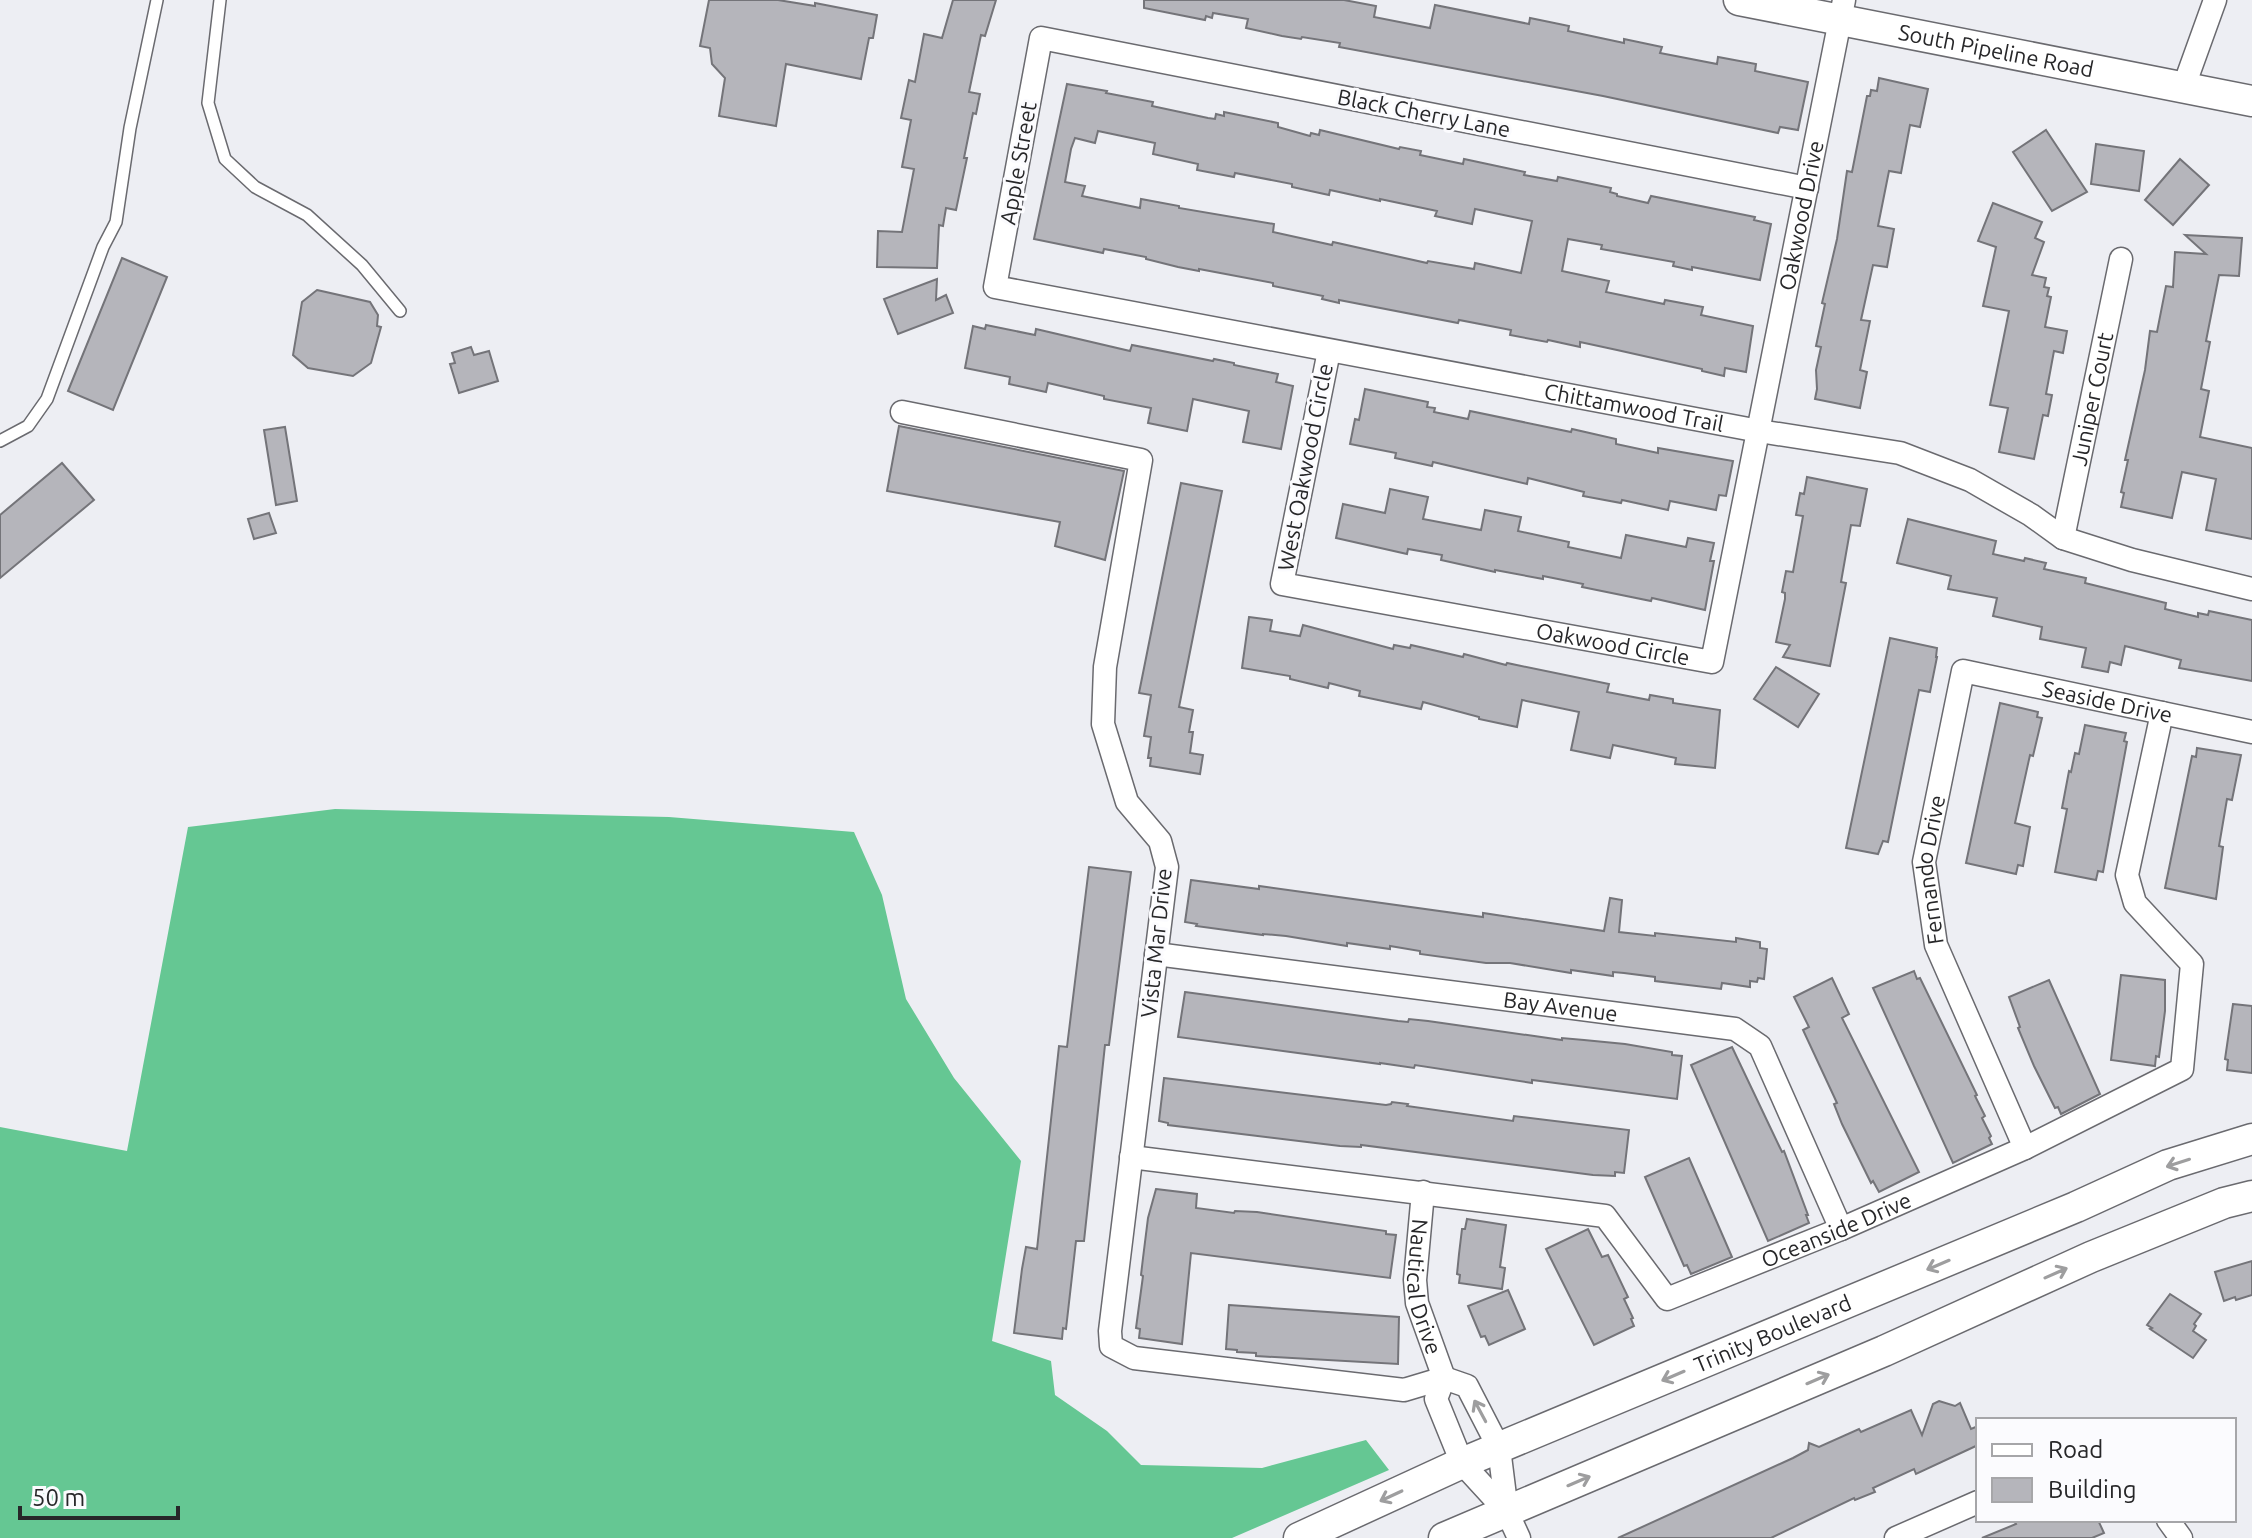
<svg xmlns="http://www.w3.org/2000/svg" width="2252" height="1538" font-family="Ubuntu,sans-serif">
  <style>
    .forest { fill: #65c793 }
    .building { fill: #b5b5bb; stroke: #747479; stroke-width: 2; fill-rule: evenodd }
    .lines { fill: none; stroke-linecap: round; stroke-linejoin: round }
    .lane-casing { stroke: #6a6a6f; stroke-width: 14 }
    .street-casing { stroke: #6a6a6f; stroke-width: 25 }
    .secondary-casing { stroke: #6a6a6f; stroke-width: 33 }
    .lane { stroke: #fff; stroke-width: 11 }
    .street { stroke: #fff; stroke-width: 22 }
    .secondary { stroke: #fff; stroke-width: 30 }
    .oneway { stroke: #9e9e9f }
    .labels { text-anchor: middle; stroke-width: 6; stroke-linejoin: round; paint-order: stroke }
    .street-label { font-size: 22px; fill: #272729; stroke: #fbfbfe }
  </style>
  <rect width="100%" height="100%" fill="#edeef3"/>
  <!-- forest -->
  <path class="forest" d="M335,809L669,817L854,832L882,895L906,999L954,1078L1021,1161L992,1341L1051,1361L1055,1395L1107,1431L1141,1465L1262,1468L1366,1440L1389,1470L1232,1538H0V1127L127,1151L188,827Z"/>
  <!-- building -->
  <g class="building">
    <path d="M709,0H778L815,6V3L877,15L873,38H869L861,79L786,64L776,126L719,116L725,78L712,64L710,48L700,46Z"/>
    <path d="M953,0H996L985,36L981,35L969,92L980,94L976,114L973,113L964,158H967L956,210L946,208L943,226L939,225L937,268L877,267L878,231L902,232L914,169L902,167L911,120L901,118L909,80L915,82L924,34L942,38Z"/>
    <path d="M1144,0H1344L1376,6L1374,17L1430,28L1435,5L1529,24L1530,18L1569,26L1568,31L1624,43V39L1662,47L1660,53L1717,64L1718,57L1756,64L1755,71L1808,82L1798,130L1780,127L1778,133L1603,96L1339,47L1340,43L1302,37L1301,39L1282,36L1246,28L1248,19L1213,13L1212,18L1206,16L1205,20L1144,8Z"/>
    <path d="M1879,78L1928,89L1920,127L1910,125L1901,173L1889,171L1878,226L1894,229L1887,267L1873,265L1861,320L1870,321L1860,370L1867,372L1860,408L1815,399L1817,389L1816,370L1821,347L1816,346L1825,304L1822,303L1837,239L1847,171L1852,172L1867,96H1870L1871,90L1877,91Z"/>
    <path d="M1067,84L1107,91L1106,93L1153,102L1152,106L1208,118L1215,119L1216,114L1224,116V112L1278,123V127L1310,136L1311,133L1319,135L1320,130L1399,149L1400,147L1421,151L1420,155L1463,164L1464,159L1525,172L1524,175L1557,181L1558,177L1611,188L1610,192L1617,194V196L1648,203L1651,196L1755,217L1754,220L1771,224L1760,280L1692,267V270L1673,266L1674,262L1601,249L1602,245L1568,239L1562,271L1609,281L1606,292L1664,304L1665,300L1703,307L1701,315L1753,326L1746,372L1725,368L1724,376L1702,371V369L1617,350L1580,342V347L1548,340L1547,342L1510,335L1511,330L1459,320L1458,323L1339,300V303L1322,299L1323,296L1273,286V283L1199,269V271L1178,267L1146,259V257L1104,249L1103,253L1034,239ZM1098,131L1155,143L1153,154L1198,164L1197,170L1234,177L1235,173L1292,184V187L1329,195L1330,190L1380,201V199L1437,211L1435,216L1472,224L1475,209L1532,221L1521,273L1475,263L1474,269L1428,261L1427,263L1333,242L1332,245L1273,232L1274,224L1179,208V206L1141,199L1140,208L1082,196L1085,186L1065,182L1071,149L1075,138L1095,143Z"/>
    <path d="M2046,130L2087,192L2052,211L2013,152Z"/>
    <path d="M2096,144L2144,151L2139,191L2091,184Z"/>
    <path d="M2180,159L2209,185L2173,225L2145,200Z"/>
    <path d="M1993,203L2042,222L2035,238L2044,242L2032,275L2046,278L2044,287L2049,288L2047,296L2051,297L2045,327L2067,331L2063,353L2054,351L2046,394L2052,395L2048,416L2043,415L2034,459L1999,452L2008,408L1990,405L2009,311L1983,306L1996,247L1978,241Z"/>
    <path d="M2185,235L2242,238L2239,276L2219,275L2206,341L2210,342L2201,389L2209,391L2200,437L2252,448V539L2206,530L2216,479L2182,472L2172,518L2121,507L2124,493L2121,492L2128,460H2125L2145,370L2150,331L2157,332L2166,286L2173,287L2175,252L2206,254Z"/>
    <path d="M122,258L167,277L113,410L68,391Z"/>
    <path d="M937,279L936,300L946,295L953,313L898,334L884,299Z"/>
    <path d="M317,290L370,302L378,315L377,326L381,327L371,363L353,376L308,368L293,355L302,302Z"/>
    <path d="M986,325L1035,335L1036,329L1130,351L1132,345L1213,361L1214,359L1234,363V365L1278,374L1276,382L1293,386L1281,449L1243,442L1249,411L1193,399L1187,431L1148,423L1151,408L1104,399V396L1048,383L1046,392L1009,384L1010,377L965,368L973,326L985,329Z"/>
    <path d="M471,347L474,355L489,351L498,381L459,393L450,364L455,363L452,353Z"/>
    <path d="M1365,389L1428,402L1427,407L1435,408L1434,412L1468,419L1470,411L1571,432L1572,429L1616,439V444L1658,453V448L1733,461L1726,496L1719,495L1716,510L1670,501L1668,510L1622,500L1621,503L1583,496L1584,492L1528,478L1527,484L1433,462L1432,466L1395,458L1396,453L1350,444L1355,419L1359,420Z"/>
    <path d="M899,426L1124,471L1105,560L1055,546L1060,522L887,491Z"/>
    <path d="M285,427L297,501L276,505L264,430Z"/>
    <path d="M62,463L94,500L0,578V515Z"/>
    <path d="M1807,477L1867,489L1860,526L1851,525L1841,582L1846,583L1830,666L1783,657L1790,645L1776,642L1785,599V593L1782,592L1786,571L1793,572L1803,516L1796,515L1800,493L1804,494Z"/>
    <path d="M1181,483L1222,491L1179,707L1193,710L1189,732H1193L1190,753L1203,755L1200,774L1150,766L1151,758H1148L1151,737L1144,736L1151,695L1139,693Z"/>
    <path d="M1390,489L1428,497L1423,519L1481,530L1485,510L1521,517L1518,531L1569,542L1568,547L1621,558L1626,535L1686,547L1688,538L1714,543L1710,561H1714L1705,610L1652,598L1651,601L1582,587L1583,584L1543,576V579L1495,570V572L1441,560L1442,555L1408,549L1407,554L1336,538L1343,504L1385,513Z"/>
    <path d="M269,513L276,533L254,539L248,519Z"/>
    <path d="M1908,519L1996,541L1993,554L2024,561L2025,558L2046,563L2044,569L2086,578L2085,583L2166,603L2165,609L2198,617V613L2208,615L2209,611L2252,620V681L2179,668L2181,660L2125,646L2121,665L2110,662L2108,672L2082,667L2086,648L2040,639L2042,627L1993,616L1997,598L1948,589L1951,576L1897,563Z"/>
    <path d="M1249,617L1272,620L1270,631L1300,636L1303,625L1393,649L1394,645L1410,648L1411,645L1463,657L1464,654L1506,665L1507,663L1609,684L1607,692L1649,700L1650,695L1673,699V703L1720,710L1715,768L1675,764L1676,758L1613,745L1610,758L1571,750L1579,712L1522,700L1517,727L1479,719V717L1423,702L1421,709L1359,696L1360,691L1329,683L1328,688L1290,679V676L1242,668Z"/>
    <path d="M1890,638L1937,648L1936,657H1937L1930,692L1919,690L1888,842L1883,841L1878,854L1846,848Z"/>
    <path d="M1776,667L1819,694L1798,727L1754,699Z"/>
    <path d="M2000,703L2038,712L2037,717L2042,718L2033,756L2030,755L2015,823L2030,827L2023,866L2018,865L2016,874L1966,863Z"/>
    <path d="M2085,725L2126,733L2124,741L2127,742L2103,872L2098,871L2096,880L2055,872L2067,809L2062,808L2069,771L2071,772L2075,753L2079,754Z"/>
    <path d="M2197,748L2241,755L2232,800L2227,799L2219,846L2223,847L2216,899L2165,888L2192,756L2196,757Z"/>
    <path d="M1089,867L1131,872L1109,1045H1105L1084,1241H1076L1066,1329L1063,1328L1062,1339L1014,1333L1022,1269L1026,1247L1037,1249L1059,1046L1067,1047Z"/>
    <path d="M1191,880L1259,889V886L1483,917V913L1604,931L1610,898L1622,900L1619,932L1655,936V933L1736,942V938L1760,942V948L1767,949L1764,979L1758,978L1757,982L1750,981V987L1722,983L1721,989L1655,981V977L1624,973L1613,972V976L1571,970V973L1510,963H1486L1420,954V951L1390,946V949L1347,943V946L1286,936L1263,934V935L1196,926L1197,924L1185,922Z"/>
    <path d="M1914,971L1917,979L1920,978L1977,1095L1975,1096L1985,1116L1982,1118L1991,1136L1989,1138L1992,1144L1953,1163L1873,988Z"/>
    <path d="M2121,975L2165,980V1011L2159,1057L2156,1056L2155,1066L2111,1060Z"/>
    <path d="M1832,978L1849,1014L1842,1018L1919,1172L1879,1192L1873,1181L1871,1183L1842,1124L1834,1104L1837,1103L1803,1030L1809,1027L1794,997Z"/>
    <path d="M2049,980L2100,1094L2061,1114L2058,1107L2055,1108L2034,1066L2018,1028L2020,1027L2009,997Z"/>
    <path d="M1185,992L1398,1021L1408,1022L1409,1019L1428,1021L1562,1040V1038L1584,1040L1625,1044L1672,1052V1055L1682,1056L1677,1099L1540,1081L1532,1080V1083L1415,1065L1414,1068L1380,1063V1064L1178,1037Z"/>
    <path d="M2233,1004L2252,1006V1073L2227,1070L2228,1060L2225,1059Z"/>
    <path d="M1732,1047L1782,1152L1784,1151L1808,1215H1806L1809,1223L1768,1241L1691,1065Z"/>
    <path d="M1164,1078L1386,1105L1391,1104L1392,1102L1408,1104L1407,1106L1513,1121L1514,1116L1629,1130L1624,1173L1615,1172V1176L1593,1175L1361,1145V1147L1340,1146L1168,1125V1123L1159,1121Z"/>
    <path d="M1689,1158L1732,1257L1691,1274L1687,1265L1684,1266L1645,1177Z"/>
    <path d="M1156,1189L1197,1194L1196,1208L1234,1213L1235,1211L1257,1212L1386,1231V1234L1396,1235L1390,1278L1191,1253L1182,1344L1139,1338L1140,1329L1136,1328L1143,1276L1141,1275L1143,1258L1148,1218Z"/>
    <path d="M1467,1219L1506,1225L1500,1267L1505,1268L1502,1289L1459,1283L1460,1275L1457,1274L1459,1254L1462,1229H1465Z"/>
    <path d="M1588,1229L1602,1257L1608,1255L1628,1297L1624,1299L1633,1318L1631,1319L1634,1326L1594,1345L1546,1249Z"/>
    <path d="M2252,1261V1295L2236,1300L2235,1297L2224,1301L2215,1272Z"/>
    <path d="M1508,1290L1525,1329L1489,1345L1485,1336L1481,1337L1468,1306Z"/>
    <path d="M2170,1294L2201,1314L2194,1324L2196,1326L2193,1331L2206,1340L2193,1358L2150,1329L2152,1328L2147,1325Z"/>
    <path d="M1229,1305L1399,1317L1398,1364L1256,1356V1353L1237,1352V1350L1226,1349Z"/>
    <path d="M1939,1401L1955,1406L1960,1403L1971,1429L1978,1426V1445L1916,1474L1914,1469L1873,1488L1875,1492L1855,1500L1854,1498L1771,1538H1618L1793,1458L1808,1450L1809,1443L1819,1447L1859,1429L1861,1432L1911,1410L1922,1435L1933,1404Z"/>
    <path d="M2014,1520H2098L2104,1533L2092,1538H1982L2016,1524Z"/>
  </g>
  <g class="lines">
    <defs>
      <g id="lane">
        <path d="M220,0L208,103L225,159L255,187L307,215L362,265L400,311"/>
        <path d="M0,441L28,426L47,399L103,247L116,222L130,128L157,0"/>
      </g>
      <g id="street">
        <path d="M2184,86L2215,0"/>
        <path id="s1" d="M1807,188L1041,38L995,287L1759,431L1900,453L1970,480L2031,515L2063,538L2132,560L2252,589"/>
        <path id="s2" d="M1329,351L1282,584L1712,662L1844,0"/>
        <path d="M902,412L1141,460L1105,667L1103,724L1127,802L1160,841L1167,867L1110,1331L1111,1346L1134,1358L1404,1390L1444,1378"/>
        <path id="s3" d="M2063,538L2121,259"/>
        <path id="s4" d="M1156,954L1735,1029L1760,1046L1841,1229"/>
        <path id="s5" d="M2025,1148L1936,945L1924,862L1963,671L2252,732"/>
        <path id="s6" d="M1131,1157L1605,1216L1667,1299L1841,1229L2025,1148L2182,1069L2192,964L2135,903L2127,875L2162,713"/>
        <path id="s7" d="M1423,1192L1415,1280L1417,1303L1444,1378L1436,1399L1462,1463L1507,1512"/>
        <path d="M1444,1378L1467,1386L1499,1448L1507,1512L1519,1538"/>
        <path d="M2168,1520L2181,1538"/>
        <path d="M1896,1538L1978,1502"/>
      </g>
      <g id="secondary">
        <path id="s8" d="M1739,0L2252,101"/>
        <path id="s9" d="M1299,1538L1462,1463L2076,1207L2168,1165L2252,1139"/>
        <path d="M1444,1538L1884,1351L2091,1257L2224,1203L2252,1196"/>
      </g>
    </defs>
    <!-- lane casing -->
    <use href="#lane" class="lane-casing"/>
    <!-- street casing -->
    <use href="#street" class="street-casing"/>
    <!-- secondary casing -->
    <use href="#secondary" class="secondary-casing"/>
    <!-- lane -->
    <use href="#lane" class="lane"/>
    <!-- street -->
    <use href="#street" class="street"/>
    <!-- secondary -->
    <use href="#secondary" class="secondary"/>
  </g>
  <!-- one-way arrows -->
  <defs><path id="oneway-shaft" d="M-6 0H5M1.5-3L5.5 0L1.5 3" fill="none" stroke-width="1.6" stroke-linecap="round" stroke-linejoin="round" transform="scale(2)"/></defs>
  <g class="oneway">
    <use href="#oneway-shaft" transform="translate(2178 1163) rotate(162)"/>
    <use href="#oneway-shaft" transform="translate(1938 1265) rotate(157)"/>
    <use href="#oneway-shaft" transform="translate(2056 1273) rotate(-24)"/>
    <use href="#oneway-shaft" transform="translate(1673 1376) rotate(157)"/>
    <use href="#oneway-shaft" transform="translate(1818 1379) rotate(-23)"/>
    <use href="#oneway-shaft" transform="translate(1480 1411) rotate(-118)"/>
    <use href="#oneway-shaft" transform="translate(1579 1481) rotate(-23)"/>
    <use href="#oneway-shaft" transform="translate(1391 1496) rotate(155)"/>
  </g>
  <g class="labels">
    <!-- street labels -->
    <g class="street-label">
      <text dy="8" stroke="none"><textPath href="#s8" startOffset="262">South Pipeline Road</textPath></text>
      <text transform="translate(1424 113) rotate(11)" y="8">Black Cherry Lane</text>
      <text transform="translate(1018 163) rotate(-80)" y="8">Apple Street</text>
      <text dy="8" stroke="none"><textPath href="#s2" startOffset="1130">Oakwood Drive</textPath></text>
      <text dy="8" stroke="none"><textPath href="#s3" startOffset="142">Juniper Court</textPath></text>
      <text dy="8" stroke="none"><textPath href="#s1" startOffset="1684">Chittamwood Trail</textPath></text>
      <text transform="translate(1305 467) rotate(-79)" y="8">West Oakwood Circle</text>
      <text dy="8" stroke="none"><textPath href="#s2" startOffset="574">Oakwood Circle</textPath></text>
      <text dy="8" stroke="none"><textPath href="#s5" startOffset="648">Seaside Drive</textPath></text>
      <text dy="8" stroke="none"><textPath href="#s5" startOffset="298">Fernando Drive</textPath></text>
      <text transform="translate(1156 943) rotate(-84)" y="8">Vista Mar Drive</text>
      <text dy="8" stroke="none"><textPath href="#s4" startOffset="408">Bay Avenue</textPath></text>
      <text dy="8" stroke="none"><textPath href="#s6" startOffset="764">Oceanside Drive</textPath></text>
      <text dy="8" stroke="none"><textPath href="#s7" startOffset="96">Nautical Drive</textPath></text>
      <text dy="8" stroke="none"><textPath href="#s9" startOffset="516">Trinity Boulevard</textPath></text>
    </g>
  </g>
  <!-- legend -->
  <rect x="1976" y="1418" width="260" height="104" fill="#fbfbfe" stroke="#a6a6a9" stroke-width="2"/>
  <rect x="1992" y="1444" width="40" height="12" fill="#ffffff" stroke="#a6a6a9" stroke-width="2"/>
  <text x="2048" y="1458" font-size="24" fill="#272729">Road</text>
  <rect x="1992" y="1478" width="40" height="24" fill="#b5b5bb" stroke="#a6a6a9" stroke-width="2"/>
  <text x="2048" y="1498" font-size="24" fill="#272729">Building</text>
  <!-- scale -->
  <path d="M20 1506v12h158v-12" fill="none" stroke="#272729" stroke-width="4"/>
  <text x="32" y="1506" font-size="24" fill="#272729" stroke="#fbfbfe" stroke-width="6" paint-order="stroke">50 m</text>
</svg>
